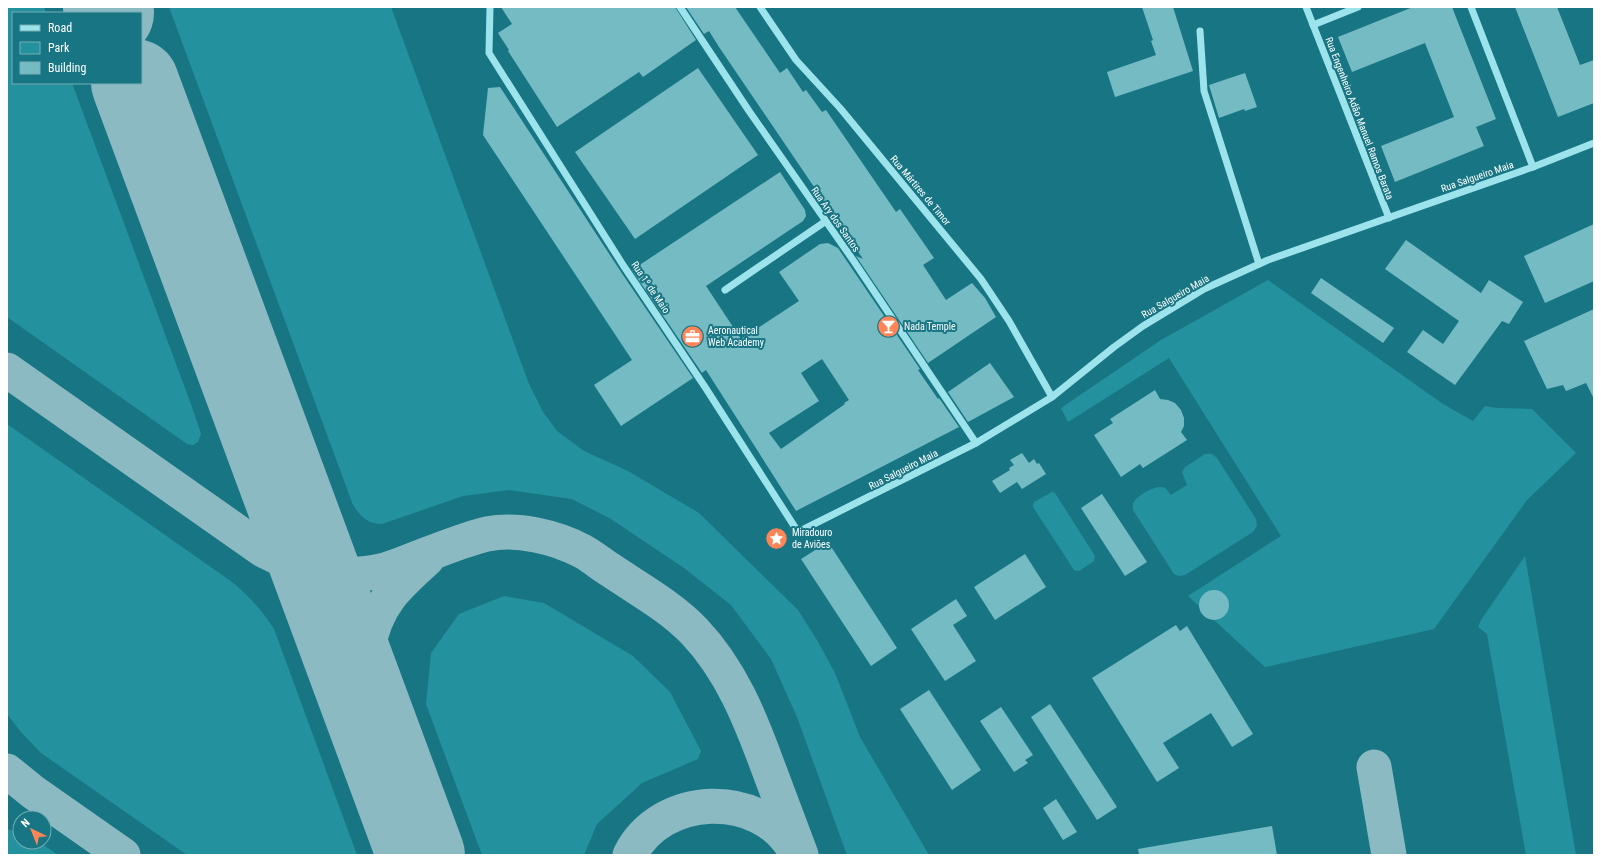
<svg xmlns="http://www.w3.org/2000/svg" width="1601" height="862" font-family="'Roboto Condensed',sans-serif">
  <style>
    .green { fill: #24919f }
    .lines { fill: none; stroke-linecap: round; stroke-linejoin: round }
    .taxiway { stroke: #8cbac2; stroke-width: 35 }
    .runway { stroke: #8cbac2; stroke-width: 88 }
    .building { fill: #75bbc3; fill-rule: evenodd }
    .minor { stroke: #9de3ec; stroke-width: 7 }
    .labels { text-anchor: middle; stroke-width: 4; stroke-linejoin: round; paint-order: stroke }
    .street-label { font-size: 10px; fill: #fff; stroke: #187684 }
    .poi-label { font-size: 10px; fill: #fff; stroke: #187684; text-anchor: start }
  </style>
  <rect width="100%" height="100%" fill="#187684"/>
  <!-- green -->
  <g class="green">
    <path d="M7,7H44L46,13H13V83H72L192,407L201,434L198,442L193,445L187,444L7,317Z"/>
    <path d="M169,7H391L529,384L543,412L557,431L584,451L628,471L699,513L798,610L817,640L835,673L860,737L929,855H847L797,717L771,659L731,605L684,568L611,519L572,499L509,490L463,496L382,524C367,523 362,518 353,505Z"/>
    <path d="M1268,280L1443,404L1473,421L1485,406L1497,408L1532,409L1576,453L1527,500L1434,629L1265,667L1188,596L1281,536L1169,358L1068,422L1061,408L1161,340Z"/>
    <path d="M7,424L232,582C249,596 262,610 274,629L357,855H187L41,753L21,732L7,714Z"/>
    <path d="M1205,454H1212L1217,458L1256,519L1257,526L1253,532L1185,575L1179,576L1174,574L1133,510C1133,509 1133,505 1133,504C1135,496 1158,483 1165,488C1167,489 1169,493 1171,495L1187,485L1182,472L1185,467Z"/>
    <path d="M1052,492L1055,493L1095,556L1094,561L1079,571L1074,570L1033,507L1034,502Z"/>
    <path d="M1525,556L1576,855H1526L1487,634L1478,627L1481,620Z"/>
    <path d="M504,596L544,603L633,656L670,692L701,751L698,759L642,783L597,824L584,855H482L426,704L431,653L459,614Z"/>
    <path d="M7,829L20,833V842H39L58,855H7Z"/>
  </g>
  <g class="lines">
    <!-- taxiway -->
    <g class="taxiway">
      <path d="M7,370L263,550C303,571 340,581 385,570C402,565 419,557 436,551C452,545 470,538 487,534C518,528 555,537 582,551C593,557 602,565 612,571C640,590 671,607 694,631C731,670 750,718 768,767C779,796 790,826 801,855"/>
      <path d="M368,711C361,673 366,627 390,596C401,582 414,571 427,559"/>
      <path d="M1374,767L1389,855"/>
      <path d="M7,771L33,792L123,855"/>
      <path d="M630,855C661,793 759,789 794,849"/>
    </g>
    <!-- runway -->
    <g class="runway">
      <path d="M107,7L110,13"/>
      <path d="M135,83L421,855"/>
    </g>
  </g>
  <!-- building -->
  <g class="building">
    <path d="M501,7H675L696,40L643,77L639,72L557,127L508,51L509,50L498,33L512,24Z"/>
    <path d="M686,7H735L780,73L787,68L803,92L806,90L822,112L826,110L896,212L900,209L934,258L923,265L946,300L972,283L985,298L996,317L928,363L856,256L863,259L719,47L709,31L704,34Z"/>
    <path d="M1142,7H1173L1193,71L1115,97L1107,72L1156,55L1151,41L1153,40Z"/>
    <path d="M1413,7H1452L1496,119L1476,127L1484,146L1395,182L1381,146L1454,117L1425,43L1352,72L1338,37Z"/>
    <path d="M1515,7H1557L1580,65L1594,60V103L1558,117Z"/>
    <path d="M698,68L758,155L635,239L575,152Z"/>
    <path d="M1245,73L1257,107L1245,111L1244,109L1219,118L1209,85Z"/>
    <path d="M500,87L623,275L693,378L621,426L594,385L632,360L483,135L488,88Z"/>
    <path d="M780,172L805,210L806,216L803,221L706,286L741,339L799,301L779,272L820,244L828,243L838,248L920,369L918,370L938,399L939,398L959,427L796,511L706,370L702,373L632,270ZM822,359L849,400L844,403L845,404L781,449L769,433L819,401L801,373Z"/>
    <path d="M1594,224V281L1545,303L1524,256Z"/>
    <path d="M1406,240L1481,293L1489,280L1523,302L1509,324L1502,321L1455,385L1407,352L1423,330L1443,344L1459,321L1385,269Z"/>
    <path d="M1321,278L1394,328L1383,343L1311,293Z"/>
    <path d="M1594,309V399L1586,383L1566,391L1563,385L1547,389L1524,341Z"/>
    <path d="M990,363L1014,397L968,422L948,392Z"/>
    <path d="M1155,390L1160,399L1168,400L1175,403L1181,410L1184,418V426L1181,432L1187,440L1143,468L1140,464L1121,477L1094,435L1113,423L1110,419Z"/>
    <path d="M1022,453L1029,463L1034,459L1037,464L1039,463L1046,474L1022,489L1017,482L1000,493L992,481L1010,470L1009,468L1014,465L1010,460Z"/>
    <path d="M1102,494L1147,562L1125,576L1081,508Z"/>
    <path d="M828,542L897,648L871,666L801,559Z"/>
    <path d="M1025,554L1046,587L995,620L974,587Z"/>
    <circle cx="1214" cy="605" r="15"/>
    <path d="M956,599L967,616L953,625L976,661L945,681L911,629Z"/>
    <path d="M1176,625L1180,631L1187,626L1253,734L1232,747L1211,713L1163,743L1179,768L1157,782L1092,678Z"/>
    <path d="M929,690L981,770L952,790L900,709Z"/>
    <path d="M1050,704L1117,807L1097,820L1031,717Z"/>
    <path d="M1001,707L1033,755L1025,760L1028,763L1014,772L980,721Z"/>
    <path d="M1056,799L1077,832L1063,840L1043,808Z"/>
    <path d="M1272,826L1277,855H1139L1138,849Z"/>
  </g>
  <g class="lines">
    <!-- minor -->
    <g class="minor">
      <path d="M490,7L489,53L623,265L705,387L798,532L976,443L1052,397L1114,347L1143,326L1204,289L1268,260L1533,167L1594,143"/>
      <path d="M680,7L749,111L853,260L976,443"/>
      <path d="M760,7L796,60L840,108L981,279L1009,321L1052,397"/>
      <path d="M1306,7L1389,218"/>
      <path d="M1471,7L1533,167"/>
      <path d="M1313,25L1358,7"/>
      <path d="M1200,31L1204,91L1259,264"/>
      <path d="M725,290L826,221"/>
    </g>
  </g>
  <!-- icons -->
  <defs>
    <symbol id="bar-disc" viewBox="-11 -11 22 22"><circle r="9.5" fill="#ff8558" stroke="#187684"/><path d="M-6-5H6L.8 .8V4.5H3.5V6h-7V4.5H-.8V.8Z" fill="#fff"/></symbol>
    <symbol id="office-disc" viewBox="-11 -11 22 22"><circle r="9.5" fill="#ff8558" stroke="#187684"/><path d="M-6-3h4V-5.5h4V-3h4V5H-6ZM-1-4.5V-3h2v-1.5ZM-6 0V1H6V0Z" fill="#fff"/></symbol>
    <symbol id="sight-disc" viewBox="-11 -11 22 22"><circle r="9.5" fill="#ff8558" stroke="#187684"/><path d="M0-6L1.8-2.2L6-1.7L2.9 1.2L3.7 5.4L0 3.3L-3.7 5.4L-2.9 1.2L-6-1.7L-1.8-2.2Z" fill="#fff"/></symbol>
  </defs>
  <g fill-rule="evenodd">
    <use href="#bar-disc" x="876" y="314" width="25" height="25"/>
    <use href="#office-disc" x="680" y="324" width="25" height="25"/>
    <use href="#sight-disc" x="764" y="526" width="25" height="25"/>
  </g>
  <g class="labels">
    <!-- street labels -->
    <g class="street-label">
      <text transform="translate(1360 118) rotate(69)" y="4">Rua Engenheiro Adão Manuel Ramos Barata</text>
      <text transform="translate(1477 176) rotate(-19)" y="4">Rua Salgueiro Maia</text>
      <text transform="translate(921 190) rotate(50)" y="4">Rua Mártires de Timor</text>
      <text transform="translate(836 219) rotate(55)" y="4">Rua Ary dos Santos</text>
      <text transform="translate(651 287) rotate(56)" y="4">Rua 1º de Maio</text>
      <text transform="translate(1175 296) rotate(-30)" y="4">Rua Salgueiro Maia</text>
      <text transform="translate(903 469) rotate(-27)" y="4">Rua Salgueiro Maia</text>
    </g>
    <!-- poi labels -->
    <g class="poi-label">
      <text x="904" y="330">Nada Temple</text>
      <text x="708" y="334">Aeronautical<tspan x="708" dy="12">Web Academy</tspan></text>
      <text x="792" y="536">Miradouro<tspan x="792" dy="12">de Aviões</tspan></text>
    </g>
  </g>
  <!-- border -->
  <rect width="1601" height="862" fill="none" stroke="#ffffff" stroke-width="16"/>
  <!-- legend -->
  <rect x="12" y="12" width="130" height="72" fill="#187684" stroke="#74adb5"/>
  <rect x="20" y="25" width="20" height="6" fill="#9de3ec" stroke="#74adb5"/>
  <text x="48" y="32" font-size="12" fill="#ffffff">Road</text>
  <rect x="20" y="42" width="20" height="12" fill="#24919f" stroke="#74adb5"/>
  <text x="48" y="52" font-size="12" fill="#ffffff">Park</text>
  <rect x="20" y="62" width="20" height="12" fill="#75bbc3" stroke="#74adb5"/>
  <text x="48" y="72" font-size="12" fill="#ffffff">Building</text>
  <!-- north arrow -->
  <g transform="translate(32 830) rotate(317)"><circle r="19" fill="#187684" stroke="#74adb5"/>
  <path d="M0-3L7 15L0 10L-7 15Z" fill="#ff8558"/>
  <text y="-6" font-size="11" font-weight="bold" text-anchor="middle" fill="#ffffff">N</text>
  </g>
</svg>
